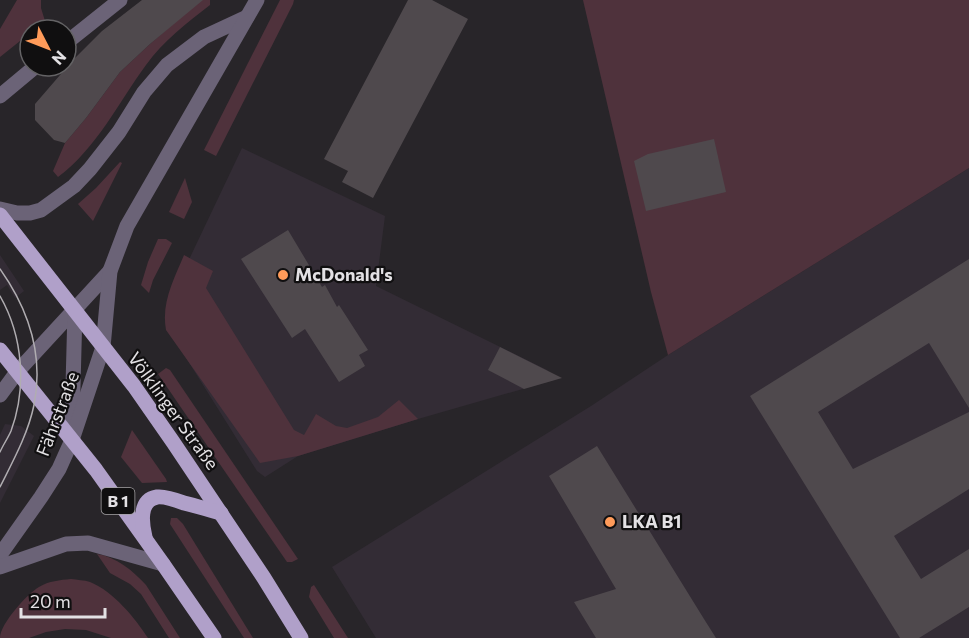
<svg xmlns="http://www.w3.org/2000/svg" width="969" height="638" font-family="Commissioner,sans-serif">
  <style>
    .built { fill: #332c35 }
    .green { fill: #4f323c }
    .building { fill: #4f494d }
    .lines { fill: none; stroke-linecap: round; stroke-linejoin: round }
    .tertiary { stroke: #6b6377; stroke-width: 15 }
    .primary { stroke: #b0a0c9; stroke-width: 15 }
    .tram { stroke: #b0adb1; stroke-width: 1.5 }
    .poi-dot { fill: #ff9b5a; stroke: #100f10; stroke-width: 2 }
    .labels { text-anchor: middle; stroke-width: 4.5; stroke-linejoin: round; paint-order: stroke }
    .shield { fill: #100f10; stroke: #a4a2a4; stroke-width: 1.5 }
    .shield-label { font-size: 16px; font-weight: bold; fill: #e3e1e4 }
    .poi-label { font-size: 18px; font-weight: bold; fill: #e3e1e4; stroke: #100f10; text-anchor: start }
    .street-label { font-size: 18px; fill: #e3e1e4; stroke: #100f10 }
  </style>
  <rect width="100%" height="100%" fill="#282529"/>
  <!-- built -->
  <g class="built">
    <path d="M242,148L385,216L376,286L547,370L554,380L418,419L298,456L265,477L257,471L168,329L166,308Z"/>
    <path d="M969,168V638H376L332,567L591,406L668,355Z"/>
    <path d="M0,255L24,291L15,298L7,285L0,290Z"/>
    <path d="M5,424L21,426L34,436L0,503V435Z"/>
  </g>
  <!-- green -->
  <g class="green">
    <path d="M17,0H41V8L45,21L34,30H30V33L0,57V29Z"/>
    <path d="M201,0H210V5C187,23 163,41 146,65C118,103 97,148 58,177L53,171L65,143L86,118L120,72L150,44Z"/>
    <path d="M280,0H294L293,4L216,156L204,150Z"/>
    <path d="M583,0H969V168L668,355L651,292Z"/>
    <path d="M120,162L122,163L93,221L78,204L96,188Z"/>
    <path d="M185,178L192,202L184,219L169,212Z"/>
    <path d="M158,239H166L172,243L153,280L149,293L141,285L148,262Z"/>
    <path d="M184,255L213,271L206,288L294,430L304,435L316,414L336,426L347,428L378,417L399,400L418,419L298,456L260,463L166,330C161,303 174,279 184,255Z"/>
    <path d="M166,368L170,370L298,559L292,562H287L158,374Z"/>
    <path d="M132,430L166,479L167,482L142,483L121,457Z"/>
    <path d="M171,518H177L183,524L253,638H244L170,524Z"/>
    <path d="M97,554C117,557 133,571 146,585L180,638H169L141,594L130,584L110,573Z"/>
    <path d="M71,579C77,580 84,580 90,582C113,591 135,618 148,638H111L86,630L65,629L46,632L29,638H0C0,624 27,594 39,587C49,581 60,580 71,579Z"/>
    <path d="M314,585L348,638H334L309,597L311,587Z"/>
  </g>
  <!-- building -->
  <g class="building">
    <path d="M142,0H203L150,44L120,72L86,118L65,143L54,140L35,120V104L73,60L102,31Z"/>
    <path d="M408,0H432L468,19L373,198L342,182L348,171L324,159Z"/>
    <path d="M714,139L726,192L646,211L634,161L648,154Z"/>
    <path d="M288,230L322,287L325,285L337,307L339,305L368,350L359,355L365,366L339,382L305,329L292,338L241,259Z"/>
    <path d="M969,259V408L929,343L818,412L853,469L969,412V489L894,536L921,579L969,549V607L919,638H900L750,396Z"/>
    <path d="M500,347L562,378L524,389L488,370Z"/>
    <path d="M597,446L704,619L716,638H596L574,602L616,589L549,476Z"/>
  </g>
  <g class="lines">
    <!-- tertiary -->
    <g class="tertiary">
      <path d="M66,43L120,0"/>
      <path d="M0,96L36,66"/>
      <path d="M0,209L17,213H30L41,210L74,186L90,169L119,132L144,92L167,65L204,37L247,17"/>
      <path d="M0,395L17,372L110,271"/>
      <path d="M72,424L75,310"/>
      <path d="M0,555L41,497L59,469L72,440L103,347L110,271L127,226L257,0"/>
      <path d="M0,567L66,544L88,543L163,564"/>
    </g>
    <!-- primary -->
    <g class="primary">
      <path d="M0,215L134,386L173,442L264,578L301,638"/>
      <path d="M0,350L96,470L163,564L214,638"/>
      <path d="M145,537C142,525 138,500 157,497C165,496 176,500 184,503C197,506 209,510 221,513"/>
    </g>
    <!-- tram -->
    <g class="tram">
      <path d="M0,269C29,310 44,355 34,405C28,434 13,461 0,487"/>
      <path d="M0,296C23,336 27,388 11,431C8,438 3,445 0,452"/>
    </g>
  </g>
  <!-- markers -->
  <g class="poi-dot">
    <circle cx="283" cy="275" r="6"/>
    <circle cx="610" cy="522" r="6"/>
  </g>
  <g class="labels">
    <!-- shield labels -->
    <rect class="shield" x="101.5" y="488" width="33" height="26" rx="4.5"/>
    <g class="shield-label">
      <text x="118" y="507">B 1</text>
    </g>
    <!-- poi labels -->
    <g class="poi-label">
      <text x="295" y="281">McDonald's</text>
      <text x="622" y="528">LKA B1</text>
    </g>
    <!-- street labels -->
    <g class="street-label">
      <text transform="translate(173 411) rotate(54)" y="6">Völklinger Straße</text>
      <text transform="translate(58 414) rotate(-69)" y="6">Fährstraße</text>
    </g>
  </g>
  <!-- north arrow -->
  <g transform="translate(48 48) rotate(132)"><circle r="28" fill="#100f10" stroke="#646365" stroke-width="1.5"/>
  <path d="M0-4.5L10 22L0 15L-10 22Z" fill="#ff9b5a"/>
  <text y="-9" font-size="16" font-weight="bold" text-anchor="middle" fill="#e3e1e4">N</text>
  </g>
  <!-- scale -->
  <path d="M21 608v9h84v-9" fill="none" stroke="#e3e1e4" stroke-width="3"/>
  <text x="30" y="608" font-size="18" fill="#e3e1e4" stroke="#100f10" stroke-width="4.5" paint-order="stroke">20 m</text>
</svg>
